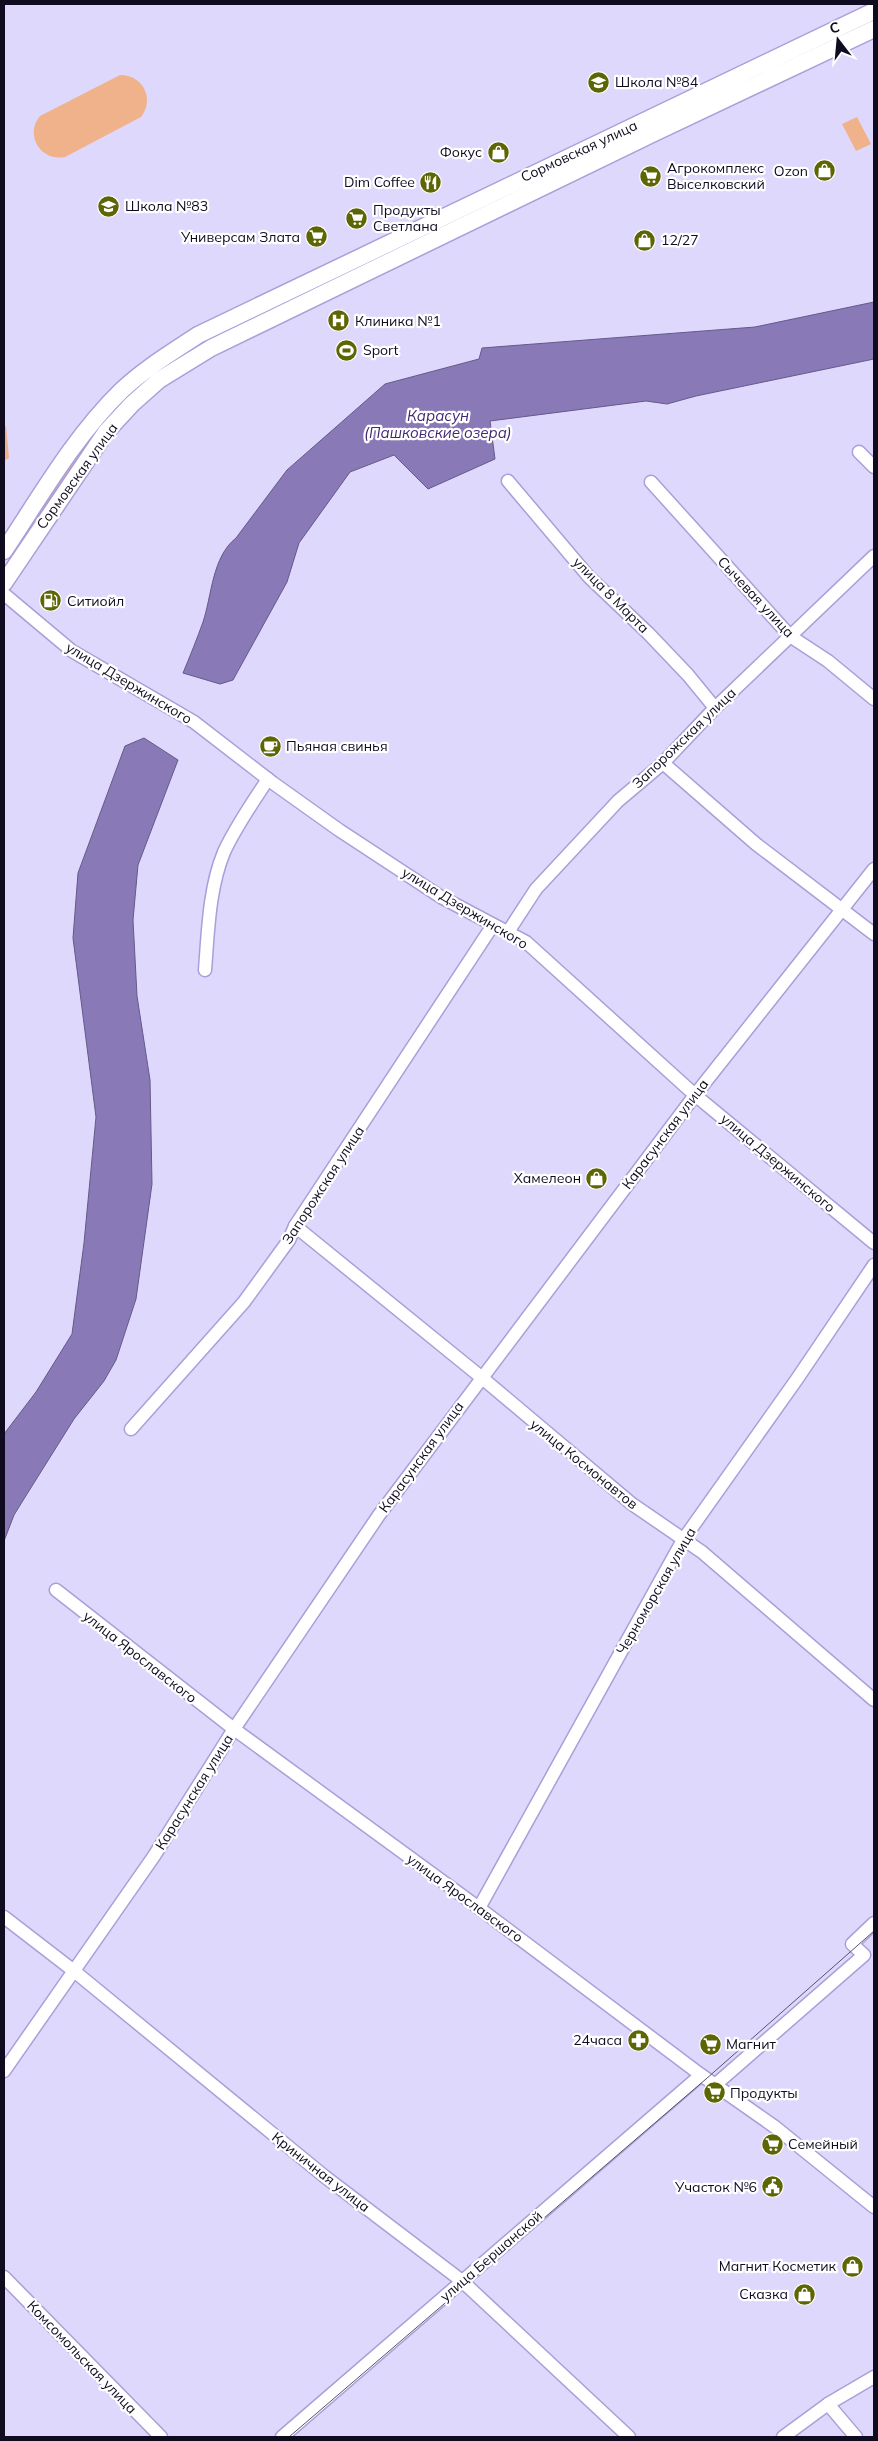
<svg xmlns="http://www.w3.org/2000/svg" width="878" height="2441" font-family="Mulish,sans-serif">
  <style>
    .green { fill: #efb28a }
    .water { fill: #897ab7; stroke: #65598a }
    .lines { fill: none; stroke-linecap: round; stroke-linejoin: round }
    .minor-casing { stroke: #ab9ed9; stroke-width: 15 }
    .major-casing { stroke: #ab9ed9; stroke-width: 19 }
    .minor { stroke: #fff; stroke-width: 12 }
    .major { stroke: #fff; stroke-width: 16 }
    .tram { stroke: #58526c; stroke-width: 1 }
    .labels { text-anchor: middle; stroke-width: 4.5; stroke-linejoin: round; paint-order: stroke }
    .poi-label { font-size: 14px; fill: #110b20; stroke: #fff; text-anchor: start }
    .street-label { font-size: 14px; fill: #110b20; stroke: #fff }
    .water-label { font-size: 15px; font-style: italic; fill: #412973; stroke: #fff }
  </style>
  <rect width="100%" height="100%" fill="#dfd8fd"/>
  <!-- green -->
  <g class="green">
    <path d="M120,75C143,75 155,99 141,117L65,157C41,162 24,135 40,116Z"/>
    <path d="M857,117L871,144L856,151L842,124Z"/>
    <path d="M278,303L280,305L278,308L168,367L24,541L20,538C59,482 95,417 150,376C190,346 234,325 278,303Z"/>
    <path d="M6,426L9,458L4,461V427Z"/>
  </g>
  <!-- water -->
  <g class="water">
    <path d="M874,302V359L696,396L667,404L646,401L490,421L495,459L428,489L394,455L350,472L299,543L287,582L233,680L220,684L183,673C190,656 197,639 203,622C212,595 212,557 236,538L287,470L385,384L479,359L482,348L755,327Z"/>
    <path d="M144,738L178,760L138,865L133,920L137,996L150,1080L152,1184L136,1299L116,1360L104,1381L74,1419L27,1494L14,1515L4,1541V1434L36,1392L72,1334L84,1243L96,1117L73,938L78,873L125,746Z"/>
  </g>
  <g class="lines">
    <defs>
      <g id="minor">
        <path d="M859,452L874,467"/>
        <path d="M508,481L589,577L648,633L688,675L715,708"/>
        <path d="M651,482L790,636L828,661L874,699"/>
        <path d="M4,594L72,651L194,722L273,783L339,830L441,897L526,942L695,1095L874,1243"/>
        <path d="M663,763L756,844L874,934"/>
        <path d="M508,932L536,889L618,801L663,763L715,708L874,556"/>
        <path d="M205,970C208,932 209,888 224,852C236,826 253,802 268,779"/>
        <path d="M295,1226L481,1377L632,1504L702,1552L874,1700"/>
        <path d="M131,1429L244,1302L289,1240L295,1226L493,925"/>
        <path d="M56,1590L234,1729L479,1908L701,2075L775,2127L874,2207"/>
        <path d="M479,1908L683,1540L797,1379L874,1265"/>
        <path d="M4,1917L74,1971L324,2176L462,2281L629,2437"/>
        <path d="M4,2071L154,1856L234,1729L379,1515L695,1095L874,869"/>
        <path d="M715,2085L864,1955L852,1944L874,1923"/>
        <path d="M4,2277L161,2437"/>
        <path d="M828,2404L856,2437"/>
        <path d="M282,2437L701,2075"/>
        <path d="M783,2437L828,2404L874,2377"/>
      </g>
      <g id="major">
        <path d="M4,551C40,497 74,437 121,391C144,369 171,353 198,335L874,11"/>
        <path d="M4,583L106,432L132,404L159,380L211,348L654,133L874,29"/>
      </g>
    </defs>
    <!-- minor casing -->
    <use href="#minor" class="minor-casing"/>
    <!-- major casing -->
    <use href="#major" class="major-casing"/>
    <!-- minor -->
    <use href="#minor" class="minor"/>
    <!-- major -->
    <use href="#major" class="major"/>
    <!-- tram -->
    <path class="tram" d="M289,2437L706,2079L874,1931"/>
  </g>
  <!-- icons -->
  <defs>
    <symbol id="school-disc" viewBox="-11 -11 22 22"><circle r="9.5" fill="#5e6503" stroke="#fff"/><path d="M0-5L7-2L0 1L-7-2ZM-4 1L0 2.5L4 1V4Q0 6-4 4Z" fill="#fff"/></symbol>
    <symbol id="shop-disc" viewBox="-11 -11 22 22"><circle r="9.5" fill="#5e6503" stroke="#fff"/><path d="M-5-2.5h2.3a2.7 3.5 0 0 1 5.4 0H5L5.5 6h-11ZM-1.5-2.5h3a1.5 2.3 0 0 0-3 0Z" fill="#fff"/></symbol>
    <symbol id="supermarket-disc" viewBox="-11 -11 22 22"><circle r="9.5" fill="#5e6503" stroke="#fff"/><path d="M-6-5.5h2.5l.6 2H6L4.5 2H-2.5L-4.4-4H-6ZM-1.5 3.2a1.3 1.3 0 1 0 .1 0ZM3 3.2a1.3 1.3 0 1 0 .1 0Z" fill="#fff"/></symbol>
    <symbol id="restaurant-disc" viewBox="-11 -11 22 22"><circle r="9.5" fill="#5e6503" stroke="#fff"/><path d="M-5-6h1v4h1v-4h1v4h1v-4h1v5L-1.5 .5V6h-2V.5L-5-1ZM5-6V6H3V1.5H1.5Q1.5-4 5-6Z" fill="#fff"/></symbol>
    <symbol id="hospital-disc" viewBox="-11 -11 22 22"><circle r="9.5" fill="#5e6503" stroke="#fff"/><path d="M-5-5h3v3.5h4V-5h3V5h-3V1.5h-4V5h-3Z" fill="#fff"/></symbol>
    <symbol id="stadium-disc" viewBox="-11 -11 22 22"><circle r="9.5" fill="#5e6503" stroke="#fff"/><path d="M0-5a6.5 5 0 1 0 0 10a6.5 5 0 1 0 0-10ZM-3.5-1.8h7v3.6h-7Z" fill="#fff"/></symbol>
    <symbol id="fuel-disc" viewBox="-11 -11 22 22"><circle r="9.5" fill="#5e6503" stroke="#fff"/><path d="M-5.5-6h7V0h2V4h1.3V-2.5L3-4.5l.8-.8L6-3V5H2.5V1h-1V6h-7ZM-4.2-4.7v3.2H.2V-4.7Z" fill="#fff"/></symbol>
    <symbol id="cafe-disc" viewBox="-11 -11 22 22"><circle r="9.5" fill="#5e6503" stroke="#fff"/><path d="M-5.5-4.5H6V0H3Q3 3.5 0 3.5H-2.5Q-5.5 3.5-5.5 0ZM3-3.2v2h1.7v-2ZM-6 4.5H4V6H-6Z" fill="#fff"/></symbol>
    <symbol id="pharmacy-disc" viewBox="-11 -11 22 22"><circle r="9.5" fill="#5e6503" stroke="#fff"/><path d="M-2-6h4v4h4v4h-4v4h-4v-4h-4v-4h4Z" fill="#fff"/></symbol>
    <symbol id="civic-disc" viewBox="-11 -11 22 22"><circle r="9.5" fill="#5e6503" stroke="#fff"/><path d="M-.6-6.5H3V-4.5H.6V-3L4-1V1h2V6H-6V1h2V-1L-.6-3ZM-1.2 2.5V6h2.4V2.5Z" fill="#fff"/></symbol>
  </defs>
  <g fill-rule="evenodd">
    <use href="#school-disc" x="586" y="70" width="25" height="25"/>
    <use href="#shop-disc" x="486" y="140" width="25" height="25"/>
    <use href="#shop-disc" x="812" y="158" width="25" height="25"/>
    <use href="#supermarket-disc" x="638" y="164" width="25" height="25"/>
    <use href="#restaurant-disc" x="418" y="170" width="25" height="25"/>
    <use href="#school-disc" x="96" y="194" width="25" height="25"/>
    <use href="#supermarket-disc" x="344" y="206" width="25" height="25"/>
    <use href="#supermarket-disc" x="304" y="224" width="25" height="25"/>
    <use href="#shop-disc" x="632" y="228" width="25" height="25"/>
    <use href="#hospital-disc" x="326" y="308" width="25" height="25"/>
    <use href="#stadium-disc" x="334" y="338" width="25" height="25"/>
    <use href="#fuel-disc" x="38" y="588" width="25" height="25"/>
    <use href="#cafe-disc" x="258" y="734" width="25" height="25"/>
    <use href="#shop-disc" x="584" y="1166" width="25" height="25"/>
    <use href="#pharmacy-disc" x="626" y="2028" width="25" height="25"/>
    <use href="#supermarket-disc" x="698" y="2032" width="25" height="25"/>
    <use href="#supermarket-disc" x="702" y="2080" width="25" height="25"/>
    <use href="#supermarket-disc" x="760" y="2132" width="25" height="25"/>
    <use href="#civic-disc" x="760" y="2174" width="25" height="25"/>
    <use href="#shop-disc" x="840" y="2254" width="25" height="25"/>
    <use href="#shop-disc" x="792" y="2282" width="25" height="25"/>
  </g>
  <g class="labels">
    <!-- poi labels -->
    <g class="poi-label">
      <text x="615" y="87">Школа №84</text>
      <text x="482" y="157" text-anchor="end">Фокус</text>
      <text x="667" y="173">Агрокомплекс<tspan x="667" dy="16">Выселковский</tspan></text>
      <text x="808" y="176" text-anchor="end">Ozon</text>
      <text x="415" y="187" text-anchor="end">Dim Coffee</text>
      <text x="125" y="211">Школа №83</text>
      <text x="373" y="215">Продукты<tspan x="373" dy="16">Светлана</tspan></text>
      <text x="300" y="242" text-anchor="end">Универсам Злата</text>
      <text x="661" y="245">12/27</text>
      <text x="355" y="326">Клиника №1</text>
      <text x="363" y="355">Sport</text>
      <text x="67" y="606">Ситиойл</text>
      <text x="286" y="751">Пьяная свинья</text>
      <text x="581" y="1183" text-anchor="end">Хамелеон</text>
      <text x="622" y="2045" text-anchor="end">24часа</text>
      <text x="726" y="2049">Магнит</text>
      <text x="730" y="2098">Продукты</text>
      <text x="788" y="2149">Семейный</text>
      <text x="757" y="2192" text-anchor="end">Участок №6</text>
      <text x="836" y="2271" text-anchor="end">Магнит Косметик</text>
      <text x="788" y="2299" text-anchor="end">Сказка</text>
    </g>
    <!-- street labels -->
    <g class="street-label">
      <text transform="translate(579 151) rotate(-25)" y="5">Сормовская улица</text>
      <text transform="translate(77 476) rotate(-54)" y="5">Сормовская улица</text>
      <text transform="translate(611 595) rotate(45)" y="5">улица 8 Марта</text>
      <text transform="translate(756 597) rotate(47)" y="5">Сычевая улица</text>
      <text transform="translate(129 683) rotate(31)" y="5">улица Дзержинского</text>
      <text transform="translate(684 738) rotate(-44)" y="5">Запорожская улица</text>
      <text transform="translate(465 908) rotate(31)" y="5">улица Дзержинского</text>
      <text transform="translate(665 1134) rotate(-53)" y="5">Карасунская улица</text>
      <text transform="translate(778 1163) rotate(40)" y="5">улица Дзержинского</text>
      <text transform="translate(323 1185) rotate(-57)" y="5">Запорожская улица</text>
      <text transform="translate(421 1457) rotate(-54)" y="5">Карасунская улица</text>
      <text transform="translate(584 1464) rotate(39)" y="5">улица Космонавтов</text>
      <text transform="translate(656 1591) rotate(-60)" y="5">Черноморская улица</text>
      <text transform="translate(140 1657) rotate(38)" y="5">улица Ярославского</text>
      <text transform="translate(194 1792) rotate(-58)" y="5">Карасунская улица</text>
      <text transform="translate(465 1898) rotate(36)" y="5">улица Ярославского</text>
      <text transform="translate(321 2172) rotate(38)" y="5">Криничная улица</text>
      <text transform="translate(491 2256) rotate(-41)" y="5">улица Бершанской</text>
      <text transform="translate(82 2357) rotate(46)" y="5">Комсомольская улица</text>
    </g>
    <!-- water labels -->
    <g class="water-label">
      <text x="438" y="421">Карасун<tspan x="438" dy="17">(Пашковские озера)</tspan></text>
    </g>
  </g>
  <!-- border -->
  <rect width="878" height="2441" fill="none" stroke="#110b20" stroke-width="10"/>
  <!-- north arrow -->
  <g transform="translate(838 40) rotate(344)" stroke="#ffffff" stroke-width="4" paint-order="stroke">
  <path d="M0-4L9 19L0 12L-9 19Z" fill="#110b20"/>
  <text y="-8" font-size="14" font-weight="bold" text-anchor="middle" fill="#110b20">С</text>
  </g>
</svg>
